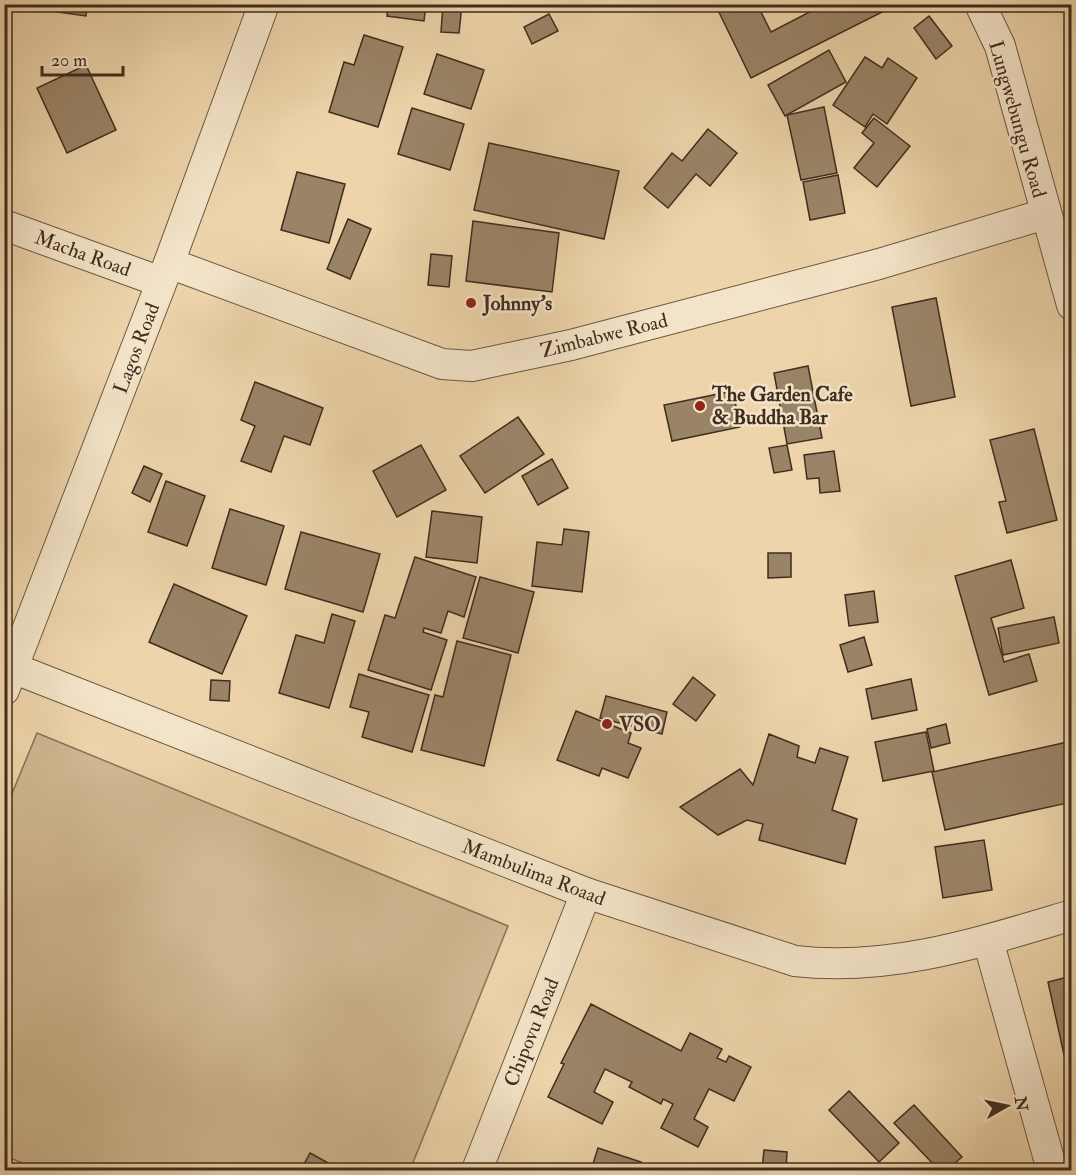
<svg xmlns="http://www.w3.org/2000/svg" width="1076" height="1175" font-family="'IM FELL Double Pica',serif">
  <style>
    .green { fill: #d0b892; stroke: #887258; stroke-width: 1.5 }
    .building { fill: #9a8467; stroke: #402d1f; stroke-width: 1.5 }
    .lines { fill: none; stroke-linecap: round; stroke-linejoin: round }
    .minor-casing { stroke: #6b5742; stroke-width: 32 }
    .minor { stroke: #f3e3c8; stroke-width: 30 }
    .poi-dot { fill: #8f2418; stroke: #f3e3c8; stroke-width: 2 }
    .labels { text-anchor: middle; stroke-width: 5; stroke-linejoin: round; paint-order: stroke }
    .street-label { font-size: 20px; fill: #402d1f; stroke: #f3e3c8 }
    .poi-label { font-size: 20px; font-weight: bold; fill: #402d1f; stroke: #f3e3c8; text-anchor: start }
  </style>
  <rect width="100%" height="100%" fill="#edd4aa"/>
  <filter id="stains"><feTurbulence type="fractalNoise" baseFrequency=".00333" numOctaves="4"/><feColorMatrix values="0 0 0 0 .2 0 0 0 0 .09 0 0 0 0 .02 0 0 0 .5 -.17"/></filter>
  <radialGradient id="worn" r=".72"><stop offset=".6" stop-color="#630" stop-opacity="0"/><stop offset="1" stop-color="#630" stop-opacity=".3"/></radialGradient>
  <!-- green -->
  <path class="green" d="M37,733L508,926L410,1170H40L5,1156L4,813Z"/>
  <!-- building -->
  <g class="building">
    <path d="M38,4H87L86,16L37,9Z"/>
    <path d="M388,4H426L424,21L387,16Z"/>
    <path d="M443,4H462L459,33L441,32Z"/>
    <path d="M715,4H757L771,32L825,4L896,5L751,78Z"/>
    <path d="M549,14L558,31L532,44L524,27Z"/>
    <path d="M929,16L952,46L936,59L914,28Z"/>
    <path d="M364,35L403,47L378,127L329,112L344,62L354,65Z"/>
    <path d="M829,50L846,82L785,116L768,85Z"/>
    <path d="M437,54L484,70L471,109L424,94Z"/>
    <path d="M865,57L882,68L888,58L917,78L887,124L873,114L865,127L833,105Z"/>
    <path d="M86,65L116,130L67,153L37,88Z"/>
    <path d="M824,107L837,173L801,180L787,115Z"/>
    <path d="M412,108L464,124L450,170L398,154Z"/>
    <path d="M874,118L910,146L877,187L854,168L874,143L862,133Z"/>
    <path d="M708,129L737,153L710,186L696,174L668,208L644,188L672,153L682,161Z"/>
    <path d="M489,143L619,171L604,239L474,210Z"/>
    <path d="M297,172L345,184L329,243L281,230Z"/>
    <path d="M838,175L845,213L810,220L803,182Z"/>
    <path d="M348,219L371,229L350,279L327,269Z"/>
    <path d="M473,221L559,233L552,292L466,281Z"/>
    <path d="M431,254L452,256L449,287L428,285Z"/>
    <path d="M936,298L955,397L911,406L892,307Z"/>
    <path d="M808,366L822,438L787,444L774,373Z"/>
    <path d="M255,382L323,408L310,445L284,436L271,472L241,461L255,426L241,420Z"/>
    <path d="M733,391L740,427L672,441L664,405Z"/>
    <path d="M518,417L544,454L485,493L460,456Z"/>
    <path d="M1034,429L1057,520L1007,533L999,502L1006,501L990,440Z"/>
    <path d="M421,445L446,490L397,517L373,471Z"/>
    <path d="M787,445L792,470L774,473L769,448Z"/>
    <path d="M834,451L840,491L820,493L819,478L807,479L804,455Z"/>
    <path d="M552,459L568,488L538,505L522,476Z"/>
    <path d="M144,466L162,474L150,502L132,493Z"/>
    <path d="M166,481L205,496L187,546L148,532Z"/>
    <path d="M230,509L284,526L266,585L212,568Z"/>
    <path d="M432,511L482,517L477,563L426,557Z"/>
    <path d="M564,529L589,532L582,592L532,586L537,542L562,545Z"/>
    <path d="M301,532L380,554L363,612L285,589Z"/>
    <path d="M768,553H791V577L768,578Z"/>
    <path d="M415,557L476,577L464,617L448,611L441,633L424,628L423,632L447,640L431,690L368,670L385,615L395,618Z"/>
    <path d="M1011,560L1024,608L991,618L1004,662L1029,654L1037,681L989,695L955,576Z"/>
    <path d="M480,577L534,592L518,653L463,638Z"/>
    <path d="M174,584L247,616L222,674L149,642Z"/>
    <path d="M874,591L878,622L849,626L845,595Z"/>
    <path d="M332,614L355,621L329,708L279,693L296,635L324,643Z"/>
    <path d="M1054,617L1059,643L1003,655L998,628Z"/>
    <path d="M864,637L872,665L848,672L840,645Z"/>
    <path d="M457,641L511,655L484,766L421,750L435,695L443,697Z"/>
    <path d="M359,674L429,695L412,752L362,737L369,712L350,707Z"/>
    <path d="M693,677L715,695L696,721L673,704Z"/>
    <path d="M911,679L917,710L872,719L866,689Z"/>
    <path d="M211,680L230,681L229,701L210,700Z"/>
    <path d="M606,696L667,712L662,734L600,718Z"/>
    <path d="M576,711L631,733L628,743L641,748L628,778L602,768L599,776L557,760Z"/>
    <path d="M946,724L950,743L931,748L927,729Z"/>
    <path d="M926,732L934,771L883,781L875,742Z"/>
    <path d="M769,734L799,746L797,757L815,763L820,748L848,757L832,810L857,819L845,864L759,840L763,824L747,820L718,835L680,807L740,769L753,785Z"/>
    <path d="M1072,741V802L945,830L932,772Z"/>
    <path d="M984,840L992,890L943,898L935,847Z"/>
    <path d="M1072,976V1091L1048,982Z"/>
    <path d="M591,1004L681,1051L690,1033L722,1049L717,1058L726,1062L729,1056L751,1067L734,1101L709,1089L694,1119L708,1127L698,1147L661,1128L673,1104L663,1099L661,1104L629,1087L632,1082L605,1069L594,1092L613,1102L602,1124L548,1097L564,1064L561,1063Z"/>
    <path d="M849,1091L899,1143L879,1162L829,1110Z"/>
    <path d="M914,1105L962,1157L947,1170H939L894,1123Z"/>
    <path d="M598,1148L641,1162L638,1170H591Z"/>
    <path d="M764,1150L787,1152L786,1170H762Z"/>
    <path d="M310,1153L332,1165L329,1170H301Z"/>
  </g>
  <g class="lines">
    <defs>
      <g id="minor">
        <path d="M980,4L1000,46L1072,305"/>
        <path d="M4,225L161,282"/>
        <path d="M169,263L442,364L472,366L571,345L879,264L1045,214"/>
        <path d="M13,668L586,893L795,961C891,972 981,942 1072,915"/>
        <path d="M4,690L169,263L264,4"/>
        <path d="M988,940L1052,1170"/>
        <path d="M477,1170L586,893"/>
      </g>
    </defs>
    <!-- minor casing -->
    <use href="#minor" class="minor-casing"/>
    <!-- minor -->
    <use href="#minor" class="minor"/>
  </g>
  <!-- markers -->
  <g class="poi-dot">
    <circle cx="471" cy="303" r="6"/>
    <circle cx="700" cy="406" r="6"/>
    <circle cx="607" cy="724" r="6"/>
  </g>
  <g class="labels">
    <!-- street labels -->
    <g class="street-label">
      <text transform="translate(1018 119) rotate(74)" y="7">Lungwebungu Road</text>
      <text transform="translate(83 253) rotate(20)" y="7">Macha Road</text>
      <text transform="translate(604 335) rotate(-14)" y="7">Zimbabwe Road</text>
      <text transform="translate(136 348) rotate(-69)" y="7">Lagos Road</text>
      <text transform="translate(534 872) rotate(21)" y="7">Mambulima Roaad</text>
      <text transform="translate(531 1032) rotate(-68)" y="7">Chipovu Road</text>
    </g>
    <!-- poi labels -->
    <g class="poi-label">
      <text x="483" y="310">Johnny’s</text>
      <text x="712" y="401">The Garden Cafe<tspan x="712" dy="23">&amp; Buddha Bar</tspan></text>
      <text x="619" y="731">VSO</text>
    </g>
  </g>
  <!-- margin -->
  <rect width="1076" height="1175" fill="none" stroke="#edd4aa" stroke-width="24"/>
  <rect x="6" y="6" width="1064" height="1163" fill="none" stroke="#402d1f" stroke-width="3"/>
  <rect x="12" y="12" width="1052" height="1151" fill="none" stroke="#402d1f" stroke-width="1.5"/>
  <!-- north arrow -->
  <g transform="translate(1007 1106) rotate(81)" stroke="#f3e3c8" stroke-width="4.5" paint-order="stroke">
  <path d="M0-4.5L10 22L0 15L-10 22Z" fill="#402d1f"/>
  <text y="-9" font-size="16" font-weight="bold" text-anchor="middle" fill="#402d1f">N</text>
  </g>
  <!-- scale -->
  <path d="M42 66v9h81v-9" fill="none" stroke="#402d1f" stroke-width="3"/>
  <text x="51" y="66" font-size="18" fill="#402d1f" stroke="#f3e3c8" stroke-width="4.5" paint-order="stroke">20 m</text>
  <rect width="100%" height="100%" filter="url(#stains)"/>
  <rect width="100%" height="100%" fill="url(#worn)"/>
</svg>
